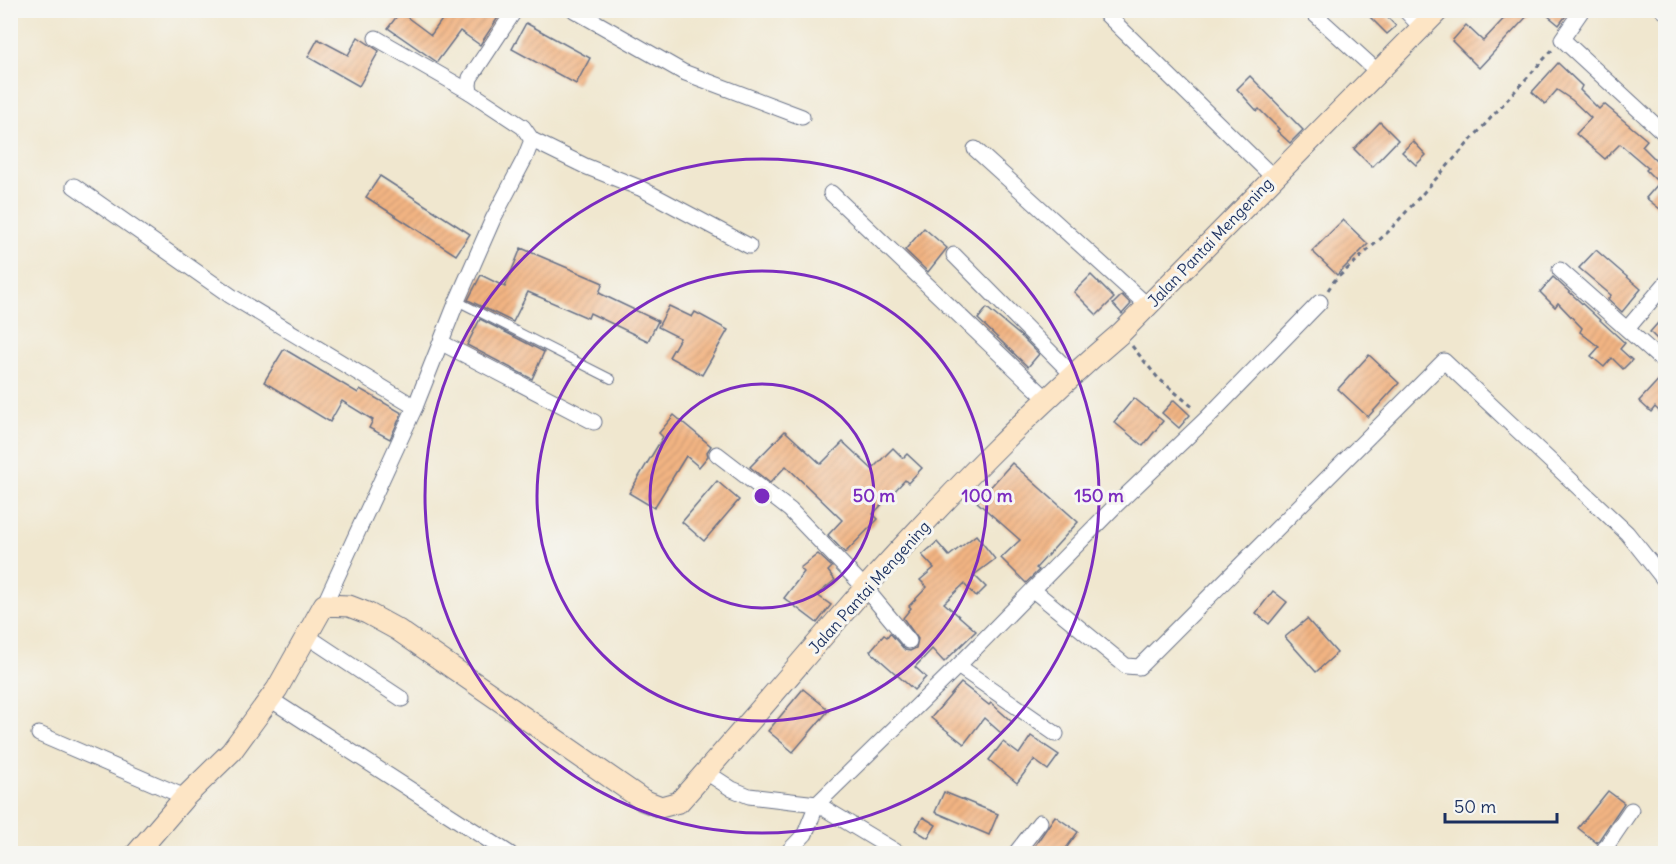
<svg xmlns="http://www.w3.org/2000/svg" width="1676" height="864" font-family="Delius,sans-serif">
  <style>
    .building { fill: url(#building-hatch) }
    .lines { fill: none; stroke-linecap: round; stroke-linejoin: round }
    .lane-casing { stroke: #666f86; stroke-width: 10 }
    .street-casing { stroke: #666f86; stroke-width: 17 }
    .secondary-casing { stroke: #666f86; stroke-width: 23 }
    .path { stroke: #666f86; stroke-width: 3; stroke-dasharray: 4.5 4.5; stroke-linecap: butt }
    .lane { stroke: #fff; stroke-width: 8 }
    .street { stroke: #fff; stroke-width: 15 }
    .secondary { stroke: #fde5c5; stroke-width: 21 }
    .ring { fill: none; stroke: #7b2cbf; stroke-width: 3 }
    .labels { text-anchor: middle; stroke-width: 6; stroke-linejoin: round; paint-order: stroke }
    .street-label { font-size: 16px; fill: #1b2f5e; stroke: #f6f6f2 }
    .centre { fill: #7b2cbf; stroke: #f6f6f2; stroke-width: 3 }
    .ring-label { font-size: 18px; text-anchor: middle; font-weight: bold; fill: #7b2cbf; stroke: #f6f6f2; stroke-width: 6; stroke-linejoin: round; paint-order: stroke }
  </style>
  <defs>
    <pattern id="building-hatch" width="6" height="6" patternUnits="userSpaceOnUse" patternTransform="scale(1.5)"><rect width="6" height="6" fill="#f2b482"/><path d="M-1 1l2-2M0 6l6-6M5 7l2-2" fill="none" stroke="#cf9b73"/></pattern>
  </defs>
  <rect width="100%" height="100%" fill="#f6f6f2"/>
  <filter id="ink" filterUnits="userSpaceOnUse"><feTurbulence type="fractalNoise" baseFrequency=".0167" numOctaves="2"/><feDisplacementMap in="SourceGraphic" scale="12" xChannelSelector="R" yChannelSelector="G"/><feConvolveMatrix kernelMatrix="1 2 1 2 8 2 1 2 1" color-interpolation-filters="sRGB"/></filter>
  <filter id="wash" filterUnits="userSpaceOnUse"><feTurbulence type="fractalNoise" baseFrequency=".008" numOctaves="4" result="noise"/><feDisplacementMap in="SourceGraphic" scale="24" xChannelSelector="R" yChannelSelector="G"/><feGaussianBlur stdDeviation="1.35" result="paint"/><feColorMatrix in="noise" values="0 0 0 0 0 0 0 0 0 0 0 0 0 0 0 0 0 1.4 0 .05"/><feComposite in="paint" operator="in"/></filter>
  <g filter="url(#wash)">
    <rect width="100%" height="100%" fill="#f0e7cf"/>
    <g id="blocks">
      <!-- building -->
      <g class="building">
        <path d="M449,10H503L480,45L460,31L437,62L388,28L400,12L431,35Z"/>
        <path d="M1363,10H1380L1396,26L1387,34Z"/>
        <path d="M1512,10H1533L1479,68L1452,41L1466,25L1483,41Z"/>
        <path d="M1541,10H1570L1559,25Z"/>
        <path d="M526,23L590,58L576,84L512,49Z"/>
        <path d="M358,37L379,51L359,86L308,57L318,39L348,55Z"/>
        <path d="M1558,63L1582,86L1580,90L1599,109L1604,104L1647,140L1642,146L1665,169V213L1646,198L1659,183L1646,170L1648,168L1620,144L1605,159L1576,134L1591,118L1572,100L1557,90L1545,104L1532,92Z"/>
        <path d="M1250,76L1303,130L1290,143L1277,131L1279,129L1259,109L1257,111L1237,89Z"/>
        <path d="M1380,122L1398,140L1372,167L1354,149Z"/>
        <path d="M1413,141L1426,155L1416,165L1402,152Z"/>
        <path d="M380,176L470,234L456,255L366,197Z"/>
        <path d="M1343,220L1368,244L1337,275L1312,251Z"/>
        <path d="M924,228L947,248L928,272L905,250Z"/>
        <path d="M521,248L603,283L599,293L658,321L648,341L590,313L588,318L528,292L513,322L468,300L481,275L505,287Z"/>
        <path d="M1596,250L1641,289L1622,312L1608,299L1611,295L1579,268Z"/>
        <path d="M1091,275L1114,298L1097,315L1074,292Z"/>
        <path d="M1553,277L1625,343L1620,349L1632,360L1623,369L1612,358L1604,367L1591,356L1599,347L1580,332L1582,328L1558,303L1555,307L1540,292Z"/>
        <path d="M1122,295L1131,304L1122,314L1113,304Z"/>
        <path d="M669,306L692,317L695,312L728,330L702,375L669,357L680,338L658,327Z"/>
        <path d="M987,308L1022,337L1039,354L1028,367L978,319Z"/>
        <path d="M1665,315V347L1650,332Z"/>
        <path d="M480,319L544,352L532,379L467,345Z"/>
        <path d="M284,349L358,393L360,389L402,413L390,439L369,428L373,420L342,401L330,422L264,382Z"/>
        <path d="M1369,355L1399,383L1368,417L1338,389Z"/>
        <path d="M1664,374H1665V417L1655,407L1651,412L1639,401Z"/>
        <path d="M1134,398L1163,421L1143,446L1114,422Z"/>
        <path d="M1174,400L1190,415L1179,428L1162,413Z"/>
        <path d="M674,415L711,446L707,452L708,456L699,467L686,456L654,508L629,493L663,437L659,433Z"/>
        <path d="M785,431L821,464L843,442L872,469L893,448L903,458L907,454L922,468L908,483L905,480L873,514L878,519L845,553L828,535L842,520L786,466L770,483L750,467Z"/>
        <path d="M1012,463L1078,522L1036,568L1039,570L1026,583L1001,558L1020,540L977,502Z"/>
        <path d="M717,481L739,500L704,541L682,522Z"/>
        <path d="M976,535L995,559L974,575L986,587L976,597L964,584L944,603L976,631L944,662L932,649L915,667L926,677L914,690L870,651L884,635L887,637L890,633L905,650L910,651L916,648L918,639L903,618L911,608L909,606L927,587L920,580L934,568L922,555L937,542L949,556Z"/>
        <path d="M818,554L832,567L828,571L835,580L817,595L831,605L817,623L784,598L804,572L800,568Z"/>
        <path d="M1273,591L1287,602L1269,624L1256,613Z"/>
        <path d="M1307,619L1337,653L1316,672L1285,637Z"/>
        <path d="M961,683L989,705L991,703L1012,722L1001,733L984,718L964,744L931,718Z"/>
        <path d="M803,689L829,710L793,752L768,731Z"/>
        <path d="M1031,736L1059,755L1048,770L1034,760L1017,783L989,760L1003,742L1019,754Z"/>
        <path d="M1608,791L1624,803L1597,843L1578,828Z"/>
        <path d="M944,792L998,814L989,835L935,812Z"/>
        <path d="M1055,816L1078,832L1062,854H1029Z"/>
        <path d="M923,817L936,825L928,838L915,830Z"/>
      </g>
    </g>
  </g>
  <g filter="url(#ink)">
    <use href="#blocks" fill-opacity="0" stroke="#666f86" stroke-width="1.5"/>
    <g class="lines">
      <defs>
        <path id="lane" d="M457,301L611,379"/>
        <g id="street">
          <path d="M574,10L683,72L802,117"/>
          <path d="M1310,10L1378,72"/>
          <path d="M1405,10L1421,27"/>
          <path d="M1582,10L1562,39L1666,135"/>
          <path d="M1663,10L1666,12"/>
          <path d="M1105,13L1273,177"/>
          <path d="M376,38L470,92"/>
          <path d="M532,140L585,166L640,188L749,246"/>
          <path d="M975,149L1148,306"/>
          <path d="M74,186L231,296L415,407"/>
          <path d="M831,193L1048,400"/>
          <path d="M954,255L1072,374"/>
          <path d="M1560,270L1666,364"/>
          <path d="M1627,329L1666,283"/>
          <path d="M442,343L594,422"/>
          <path d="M717,454L790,510L865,588L909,641"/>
          <path d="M1033,590L1126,666L1139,667L1444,361L1627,533L1666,582"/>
          <path d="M324,605L415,407L457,301L493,219L525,158L532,140L523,127L470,92L469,85L470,78L515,10"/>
          <path d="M307,636L402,699"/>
          <path d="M958,666L1056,734"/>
          <path d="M270,699L510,854"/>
          <path d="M39,734L185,797"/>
          <path d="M706,772L732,789L749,796L817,804L900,854"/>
          <path d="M786,854L805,834L817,804L958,666L1117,504L1206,419L1320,302"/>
          <path d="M1015,854L1040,822"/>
          <path d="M1601,854L1631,810"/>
        </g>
        <path id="secondary" d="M136,854L185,797L231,752L277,689L324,605L349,606L367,613L398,630L643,800L661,807L679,802C742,732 802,660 864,589C945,499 1029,411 1121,333L1439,10"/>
      </defs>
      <!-- lane casing -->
      <use href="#lane" class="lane-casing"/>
      <!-- street casing -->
      <use href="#street" class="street-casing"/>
      <!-- secondary casing -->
      <use href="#secondary" class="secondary-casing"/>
      <!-- path -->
      <g class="path">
        <path d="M1328,290L1334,281L1388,232L1553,49"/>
        <path d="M1132,346L1158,378L1195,409"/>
      </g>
      <!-- lane -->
      <use href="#lane" class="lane"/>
      <!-- street -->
      <use href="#street" class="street"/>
      <!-- secondary -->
      <use href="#secondary" class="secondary"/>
    </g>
  </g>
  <!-- distance rings -->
  <g class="ring">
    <circle cx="762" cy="496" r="112"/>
    <circle cx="762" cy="496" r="225"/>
    <circle cx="762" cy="496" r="337"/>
  </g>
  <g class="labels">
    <!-- street labels -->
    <g class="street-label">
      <text transform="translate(1210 242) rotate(-46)" y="6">Jalan Pantai Mengening</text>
      <text transform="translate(869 587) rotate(-48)" y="6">Jalan Pantai Mengening</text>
    </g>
  </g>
  <circle cx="762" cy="496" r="9" class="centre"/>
  <g class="ring-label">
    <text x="874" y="502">50 m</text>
    <text x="987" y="502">100 m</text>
    <text x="1099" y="502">150 m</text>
  </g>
  <!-- margin -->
  <rect width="1676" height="864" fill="none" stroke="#f6f6f2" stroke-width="36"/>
  <!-- scale -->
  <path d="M1445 813v9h112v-9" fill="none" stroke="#1b2f5e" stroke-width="3"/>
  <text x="1454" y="813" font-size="18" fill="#1b2f5e" stroke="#f6f6f2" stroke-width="4.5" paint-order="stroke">50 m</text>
</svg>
